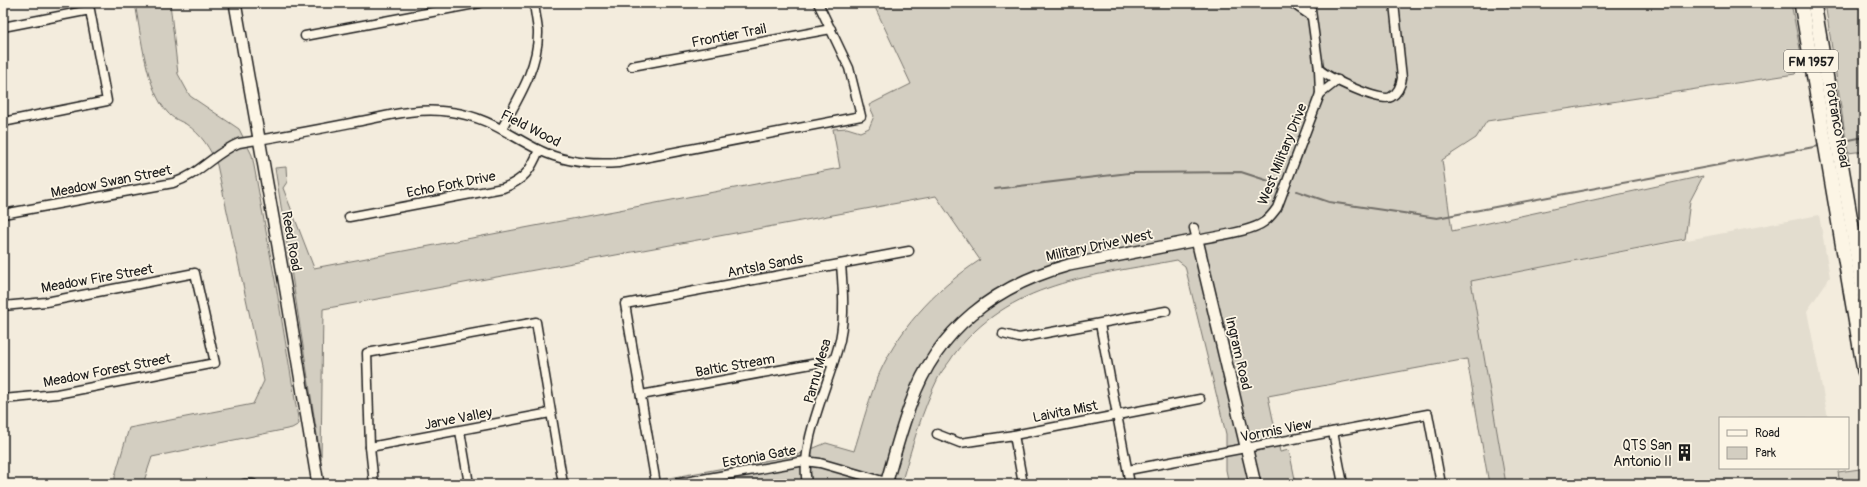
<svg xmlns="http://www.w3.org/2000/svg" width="1867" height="487" font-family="Pangolin,sans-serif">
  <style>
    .built { fill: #e3ddcf }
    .green { fill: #d3cec1; stroke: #78756e }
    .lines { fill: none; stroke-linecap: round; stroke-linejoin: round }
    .stream { stroke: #716e68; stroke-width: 2 }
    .street-casing { stroke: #1c1c1c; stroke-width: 11 }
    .secondary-casing { stroke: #1c1c1c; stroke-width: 14 }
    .primary-casing { stroke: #1c1c1c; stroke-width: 16 }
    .street { stroke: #fcf5e5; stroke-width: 8 }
    .secondary { stroke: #fcf5e5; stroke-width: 11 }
    .primary { stroke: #fcf5e5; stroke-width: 13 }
    .labels { text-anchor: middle; stroke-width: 3.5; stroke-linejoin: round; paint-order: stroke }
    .shield { fill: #fcf5e5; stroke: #5f5d58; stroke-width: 1 }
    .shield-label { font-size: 13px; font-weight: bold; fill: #1c1c1c }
    .street-label { font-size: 14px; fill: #1c1c1c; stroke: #fcf5e5 }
    .poi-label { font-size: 14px; fill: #1c1c1c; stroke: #fcf5e5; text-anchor: end }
  </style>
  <rect width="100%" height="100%" fill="#f3ecdd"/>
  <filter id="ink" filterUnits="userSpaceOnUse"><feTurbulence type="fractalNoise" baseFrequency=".025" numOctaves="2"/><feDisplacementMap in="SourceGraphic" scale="8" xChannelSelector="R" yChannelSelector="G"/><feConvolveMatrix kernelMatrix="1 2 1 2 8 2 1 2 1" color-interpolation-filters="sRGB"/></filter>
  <g filter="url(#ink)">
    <!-- built -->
    <path class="built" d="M1819,215L1830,277L1807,311L1828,418H1720V468H1839L1842,484H1506L1470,281Z"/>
    <!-- green -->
    <g class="green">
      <path d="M135,3H170L178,74L190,96L239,129L252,155L277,291L299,424L292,428L152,457L143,484H115V476L129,428L253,404L264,381L217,165C210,148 202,135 186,124C180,121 172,118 168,113C146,90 141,35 135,3Z"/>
      <path d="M873,3H1791L1803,64L1795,74L1487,121L1476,138L1442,160L1452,231L1703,176L1690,201L1685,239L1471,281L1506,484H1489L1467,359L1268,396L1280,452L1289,450L1296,484H1229L1226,470V434L1185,266L1177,260C1093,276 1008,281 953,356C949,363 943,369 939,376C922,410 912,447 901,484H635L797,455L826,443L854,451C861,429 867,406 875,384C895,332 934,290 980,260L936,196L323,309L321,460L275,168L286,167L287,182L283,188L314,268L840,168L833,129L847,128L860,132L869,128L874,116L869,105L911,84Z"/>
      <path d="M1825,3H1864V151L1848,153Z"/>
      <path d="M1860,469L1864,484H1840L1838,472Z"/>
    </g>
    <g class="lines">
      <!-- stream -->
      <g class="stream">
        <path d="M1844,141L1864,137"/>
        <path d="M995,189L1129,173L1241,172L1275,183"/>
        <path d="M1297,191L1329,202L1437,218L1819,146"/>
      </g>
      <defs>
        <g id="street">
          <path d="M1292,3L1311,16"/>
          <path d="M1310,3L1319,69C1328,78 1381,103 1391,97C1398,93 1401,85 1402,78L1394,3"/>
          <path d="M3,27L90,10L107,101L3,122"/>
          <path d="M305,36L480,3"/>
          <path d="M632,66L831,29"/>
          <path d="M1320,94L1338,80"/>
          <path d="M502,128C518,99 539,66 538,31C537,21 535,12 534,3"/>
          <path d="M3,214L173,183C199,175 214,153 239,143C280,137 320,129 361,121C390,115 420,107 451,112C488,117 507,134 539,150C564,162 591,165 618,163L861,116L849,68L818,3"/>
          <path d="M349,217L503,188C524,180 531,170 539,150"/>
          <path d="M1194,228L1197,240C1214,236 1251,232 1264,222C1270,218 1273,213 1277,208L1320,94L1319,69"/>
          <path d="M3,306L46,302L195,273L215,363L57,394L3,399"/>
          <path d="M1100,324L1130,484"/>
          <path d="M1003,334L1019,338L1166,311"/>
          <path d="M641,395L834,360"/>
          <path d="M460,431L469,484"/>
          <path d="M1333,432L1343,484"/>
          <path d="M937,434L960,443L1014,435L1200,399"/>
          <path d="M1014,435L1023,484"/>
          <path d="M370,447L550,413"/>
          <path d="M1128,470L1428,414L1441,484"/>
          <path d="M244,484H253"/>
          <path d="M374,484L370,447L367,353L536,322L563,484"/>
          <path d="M656,484L625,304L909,251"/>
          <path d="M674,484L805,461L820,463L893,484"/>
          <path d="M807,484C799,443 830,382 840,340C845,315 843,289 841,264"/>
        </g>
        <g id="secondary">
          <path d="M235,3L286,291L318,484"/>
          <path d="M886,484C894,457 901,429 911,403C937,329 996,285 1069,265L1197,240L1255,484"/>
        </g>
        <g id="primary">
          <path d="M1801,3L1864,371"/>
          <path d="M1814,3L1864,297"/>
        </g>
      </defs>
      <!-- street casing -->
      <use href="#street" class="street-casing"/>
      <!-- secondary casing -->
      <use href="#secondary" class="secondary-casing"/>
      <!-- primary casing -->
      <use href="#primary" class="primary-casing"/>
      <!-- street -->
      <use href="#street" class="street"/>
      <!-- secondary -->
      <use href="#secondary" class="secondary"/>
      <!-- primary -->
      <use href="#primary" class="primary"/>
    </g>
  </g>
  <!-- icons -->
  <defs>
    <symbol id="building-bare" viewBox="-9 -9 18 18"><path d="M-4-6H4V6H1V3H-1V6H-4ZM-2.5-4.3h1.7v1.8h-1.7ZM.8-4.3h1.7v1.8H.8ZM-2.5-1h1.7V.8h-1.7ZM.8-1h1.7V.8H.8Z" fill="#1c1c1c" stroke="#fcf5e5" stroke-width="2.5" paint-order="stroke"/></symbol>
  </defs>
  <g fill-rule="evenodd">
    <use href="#building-bare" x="1672" y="440" width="25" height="25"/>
  </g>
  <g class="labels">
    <!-- shield labels -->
    <rect class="shield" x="1784" y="50" width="54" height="22" rx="3"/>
    <g class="shield-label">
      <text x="1811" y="66">FM 1957</text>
    </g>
    <!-- street labels -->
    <g class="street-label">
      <text transform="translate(729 35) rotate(-11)" y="5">Frontier Trail</text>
      <text transform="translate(1838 125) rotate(80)" y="5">Potranco Road</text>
      <text transform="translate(531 128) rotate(27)" y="5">Field Wood</text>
      <text transform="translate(1282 154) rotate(-68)" y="5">West Military Drive</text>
      <text transform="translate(111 181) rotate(-11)" y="5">Meadow Swan Street</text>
      <text transform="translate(451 184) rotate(-11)" y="5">Echo Fork Drive</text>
      <text transform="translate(292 241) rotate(80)" y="5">Reed Road</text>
      <text transform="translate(1099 245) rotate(-12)" y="5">Military Drive West</text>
      <text transform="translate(765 265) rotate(-11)" y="5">Antsla Sands</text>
      <text transform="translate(97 278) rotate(-10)" y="5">Meadow Fire Street</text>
      <text transform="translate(1239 353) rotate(77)" y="5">Ingram Road</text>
      <text transform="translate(735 365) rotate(-10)" y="5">Baltic Stream</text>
      <text transform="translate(107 370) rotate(-11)" y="5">Meadow Forest Street</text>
      <text transform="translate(817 371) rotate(-74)" y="5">Parnu Mesa</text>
      <text transform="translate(1065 411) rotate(-11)" y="5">Laivita Mist</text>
      <text transform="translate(458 418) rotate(-11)" y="5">Jarve Valley</text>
      <text transform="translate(1276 430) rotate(-11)" y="5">Vormis View</text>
      <text transform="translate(759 456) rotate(-10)" y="5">Estonia Gate</text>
    </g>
    <!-- poi labels -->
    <g class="poi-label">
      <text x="1672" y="450">QTS San<tspan x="1672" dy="16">Antonio II</tspan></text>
    </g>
  </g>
  <!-- margin -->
  <rect width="1867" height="487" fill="none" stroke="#fcf5e5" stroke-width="16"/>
  <rect x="8" y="8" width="1851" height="471" fill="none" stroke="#1c1c1c" stroke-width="1.5" filter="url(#ink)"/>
  <!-- legend -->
  <rect x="1719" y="417" width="130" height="52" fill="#fcf5e5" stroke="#a29e95"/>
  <rect x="1727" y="430" width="20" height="6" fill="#fcf5e5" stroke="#a29e95"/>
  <text x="1755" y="437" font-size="12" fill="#1c1c1c">Road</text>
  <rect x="1727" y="447" width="20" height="12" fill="#d3cec1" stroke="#a29e95"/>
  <text x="1755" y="457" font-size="12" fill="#1c1c1c">Park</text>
</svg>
